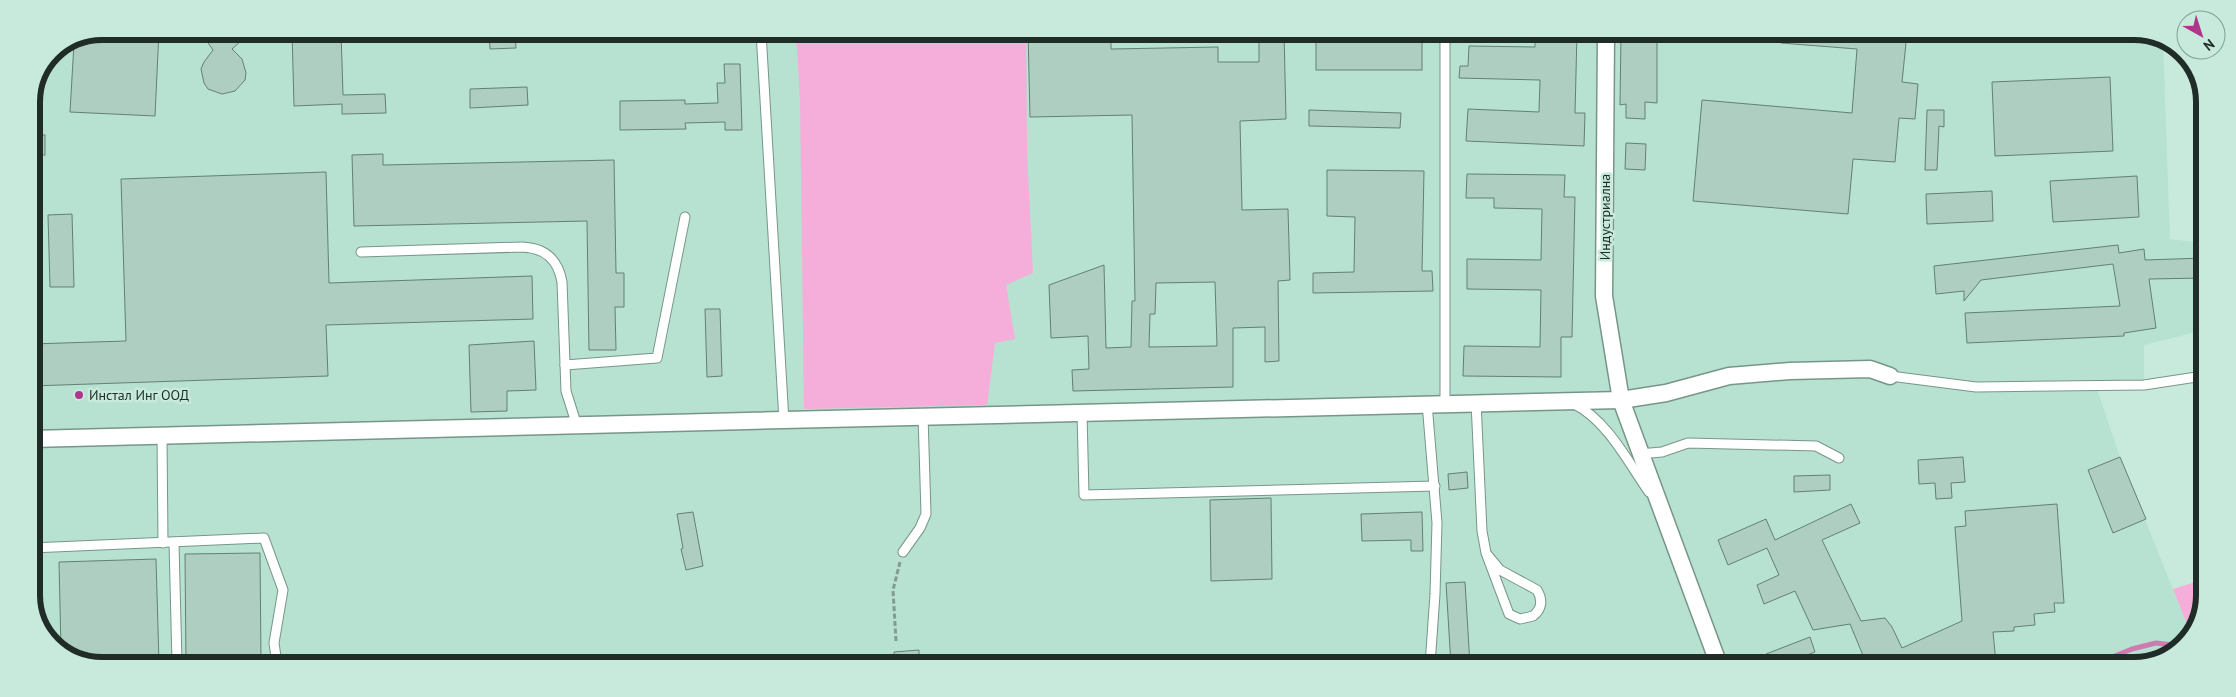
<svg xmlns="http://www.w3.org/2000/svg" width="2236" height="697" font-family="'PT Sans',sans-serif">
  <style>
    .built { fill: #b7e1d0 }
    .green { fill: #f5aeda }
    .lines { fill: none; stroke-linecap: round; stroke-linejoin: round }
    .stream { stroke: #d07ab2; stroke-width: 5 }
    .building { fill: #adcec0; stroke: #628174; fill-rule: evenodd }
    .lane-casing { stroke: #779689; stroke-width: 11 }
    .street-casing { stroke: #779689; stroke-width: 19 }
    .path { stroke: #839c92; stroke-width: 3; stroke-dasharray: 5 2.5; stroke-linecap: butt }
    .lane { stroke: #fff; stroke-width: 9 }
    .street { stroke: #fff; stroke-width: 16 }
    .poi-dot { fill: #ae358b; stroke: #c8eadc; stroke-width: 2 }
    .labels { text-anchor: middle; stroke-width: 5; stroke-linejoin: round; paint-order: stroke }
    .street-label { font-size: 14px; fill: #1f2c27; stroke: #c8eadc }
    .poi-label { font-size: 14px; fill: #1f2c27; stroke: #c8eadc; text-anchor: start }
    .rim { fill: none; stroke: #1f2c27; stroke-width: 6 }
  </style>
  <rect width="100%" height="100%" fill="#c8eadc"/>
  <!-- built -->
  <path class="built" d="M102,31L2153,34L2163,41L2170,239L2204,243V330L2144,345V385L2096,386L2120,457L2190,632L2177,651L2135,666L83,663L49,642L31,600V101L52,52Z"/>
  <!-- green -->
  <g class="green">
    <path d="M796,32H1026L1027,152L1033,273L1006,285L1015,339L995,343L987,405L804,409L800,101Z"/>
    <path d="M2202,580V614L2190,632L2173,589Z"/>
  </g>
  <g class="lines">
    <!-- stream -->
    <path class="stream" d="M2090,666L2132,649L2156,643L2181,646"/>
  </g>
  <!-- building -->
  <g class="building">
    <path d="M102,31H159L155,116L70,112L74,43Z"/>
    <path d="M200,31H252L232,49L242,59L246,73L245,80L235,91L222,94L208,89L204,83L201,69L204,62L213,50Z"/>
    <path d="M292,31L341,32L343,95L385,94L386,113L342,114V104L294,106Z"/>
    <path d="M489,32H515L516,48L490,49Z"/>
    <path d="M1028,32H1111V49L1218,47V62H1259V33H1284L1286,119L1240,121L1242,210L1288,209L1290,280L1278,281L1279,361L1265,362V327L1233,328V387L1073,391L1072,370L1089,369L1088,336L1051,338L1049,285L1104,265L1106,348L1131,347L1132,301H1135L1132,115L1030,117ZM1215,282L1217,346L1149,347L1150,314H1155L1156,283Z"/>
    <rect x="1316" y="33" width="106" height="37"/>
    <path d="M1535,33H1577L1575,113H1585L1584,146L1466,141L1468,109L1539,112L1540,80L1459,78L1460,66H1468L1469,46L1535,47Z"/>
    <path d="M1621,33H1657V103L1645,102V119L1626,118V104L1620,105Z"/>
    <path d="M1781,33H1907L1902,82L1918,84L1915,119L1899,118L1895,162L1853,159L1848,214L1693,201L1702,100L1852,113L1857,49L1781,43Z"/>
    <path d="M724,64H740L742,130H725V122L685,123L686,129L620,130V101L685,100V104L718,103L717,83H725Z"/>
    <path d="M2110,77L2113,151L1995,156L1992,82Z"/>
    <path d="M527,87L528,105L470,108V89Z"/>
    <path d="M1309,110L1401,113L1400,128L1309,126Z"/>
    <path d="M1927,110H1944V127L1939,126L1937,170H1925Z"/>
    <rect x="31" y="135" width="14" height="20"/>
    <path d="M1626,143L1646,144L1645,170L1625,169Z"/>
    <path d="M383,154V165L614,160L616,273H624V307H615L616,350H589L587,221L354,226L352,155Z"/>
    <path d="M1327,170L1424,171L1422,271H1432L1433,291L1313,293V273L1354,272L1355,217L1327,216Z"/>
    <path d="M326,172L329,283L532,276L533,319L326,325L328,376L31,386V344L126,341L121,179Z"/>
    <path d="M1467,174L1565,175L1564,197H1575L1572,337H1561V377L1463,376L1464,346L1540,347L1541,290L1467,289V259L1541,260L1542,209L1494,208V198H1466Z"/>
    <path d="M2137,176L2139,217L2053,222L2050,181Z"/>
    <path d="M1992,191L1993,221L1927,224L1926,194Z"/>
    <path d="M72,214L74,287H50L48,215Z"/>
    <path d="M2118,245L2119,253L2144,249L2145,260L2204,258V278L2149,279L2156,328L2124,333V336L1967,343L1965,313L2120,306L2113,264L1981,280L1964,301V291L1936,294L1934,266Z"/>
    <path d="M705,309H720L722,376L707,377Z"/>
    <path d="M534,341L536,390L507,391V411L471,412L469,345Z"/>
    <path d="M1963,457L1965,482L1951,483L1952,498L1936,499L1935,483L1919,484L1918,460Z"/>
    <path d="M2120,457L2146,519L2113,533L2088,470Z"/>
    <path d="M1467,472L1468,488L1449,490L1448,474Z"/>
    <path d="M1830,475V490L1794,492V476Z"/>
    <path d="M1271,498L1272,579L1211,581L1210,500Z"/>
    <path d="M1851,504L1860,523L1822,540L1861,621L1885,618L1892,627L1902,648L1962,621L1955,527L1966,526L1965,511L2057,504L2064,603H2054L2055,612L2034,614L2035,625L2014,627V631L1993,632L1996,663L1968,666L1867,665L1850,624L1813,630L1795,591L1764,604L1757,585L1779,575L1767,548L1728,565L1718,540L1766,519L1775,540Z"/>
    <path d="M693,512L703,566L686,570L681,549L683,548L677,514Z"/>
    <path d="M1422,512L1423,551H1411V540L1362,541L1361,514Z"/>
    <path d="M260,553L261,663H186L185,554Z"/>
    <path d="M156,559L159,663H83L61,650L59,562Z"/>
    <path d="M1465,582L1470,665H1451L1446,583Z"/>
    <path d="M1810,637L1815,652L1781,665H1770L1766,654Z"/>
    <path d="M919,650V664H895L894,652Z"/>
  </g>
  <g class="lines">
    <defs>
      <g id="lane">
        <path d="M761,32L784,421"/>
        <path d="M1445,33V403"/>
        <path d="M361,252L522,247C545,248 558,259 562,282L566,391L577,426"/>
        <path d="M565,365L657,358L685,217"/>
        <path d="M1890,376L1976,387L2144,385L2203,376"/>
        <path d="M1476,402L1482,531L1486,553L1509,614L1520,619L1533,616C1542,609 1543,600 1537,590L1500,570L1486,553"/>
        <path d="M1427,403L1437,523L1435,594L1430,665"/>
        <path d="M1574,404C1607,420 1628,462 1649,492"/>
        <path d="M1082,413L1084,495L1435,486"/>
        <path d="M162,436L163,543"/>
        <path d="M1639,454L1662,452L1688,443L1816,446L1839,458"/>
        <path d="M174,543L177,663"/>
        <path d="M31,548L264,538L283,590L274,643L277,664"/>
        <path d="M903,552L920,528L926,514L923,415"/>
      </g>
      <g id="street">
        <path d="M1606,33L1604,296L1621,400L1719,665"/>
        <path d="M31,439C561,428 1091,409 1621,400L1666,393L1729,376L1790,371L1870,369L1890,376"/>
      </g>
    </defs>
    <!-- lane casing -->
    <use href="#lane" class="lane-casing"/>
    <!-- street casing -->
    <use href="#street" class="street-casing"/>
    <!-- path -->
    <path class="path" d="M896,641L893,590L900,562"/>
    <!-- lane -->
    <use href="#lane" class="lane"/>
    <!-- street -->
    <use href="#street" class="street"/>
  </g>
  <!-- markers -->
  <circle class="poi-dot" cx="79" cy="395" r="5"/>
  <g class="labels">
    <!-- street labels -->
    <g class="street-label">
      <text transform="translate(1605 217) rotate(-90)" y="5">Индустриална</text>
    </g>
    <!-- poi labels -->
    <g class="poi-label">
      <text x="89" y="400">Инстал Инг ООД</text>
    </g>
  </g>
  <!-- crop -->
  <path d="M0 0H2236V697H0ZM102 40H2134A62 62 0 0 1 2196 102V595A62 62 0 0 1 2134 657H102A62 62 0 0 1 40 595V102A62 62 0 0 1 102 40Z" fill="#c8eadc" fill-rule="evenodd"/>
  <path class="rim" d="M102 40H2134A62 62 0 0 1 2196 102V595A62 62 0 0 1 2134 657H102A62 62 0 0 1 40 595V102A62 62 0 0 1 102 40Z"/>
  <!-- north arrow -->
  <g transform="translate(2201 35) rotate(141)"><circle r="24" fill="#c8eadc" stroke="#849e94"/>
  <path d="M0-4L9 19L0 12L-9 19Z" fill="#ae358b"/>
  <text y="-8" font-size="14" font-weight="bold" text-anchor="middle" fill="#1f2c27">N</text>
  </g>
</svg>
